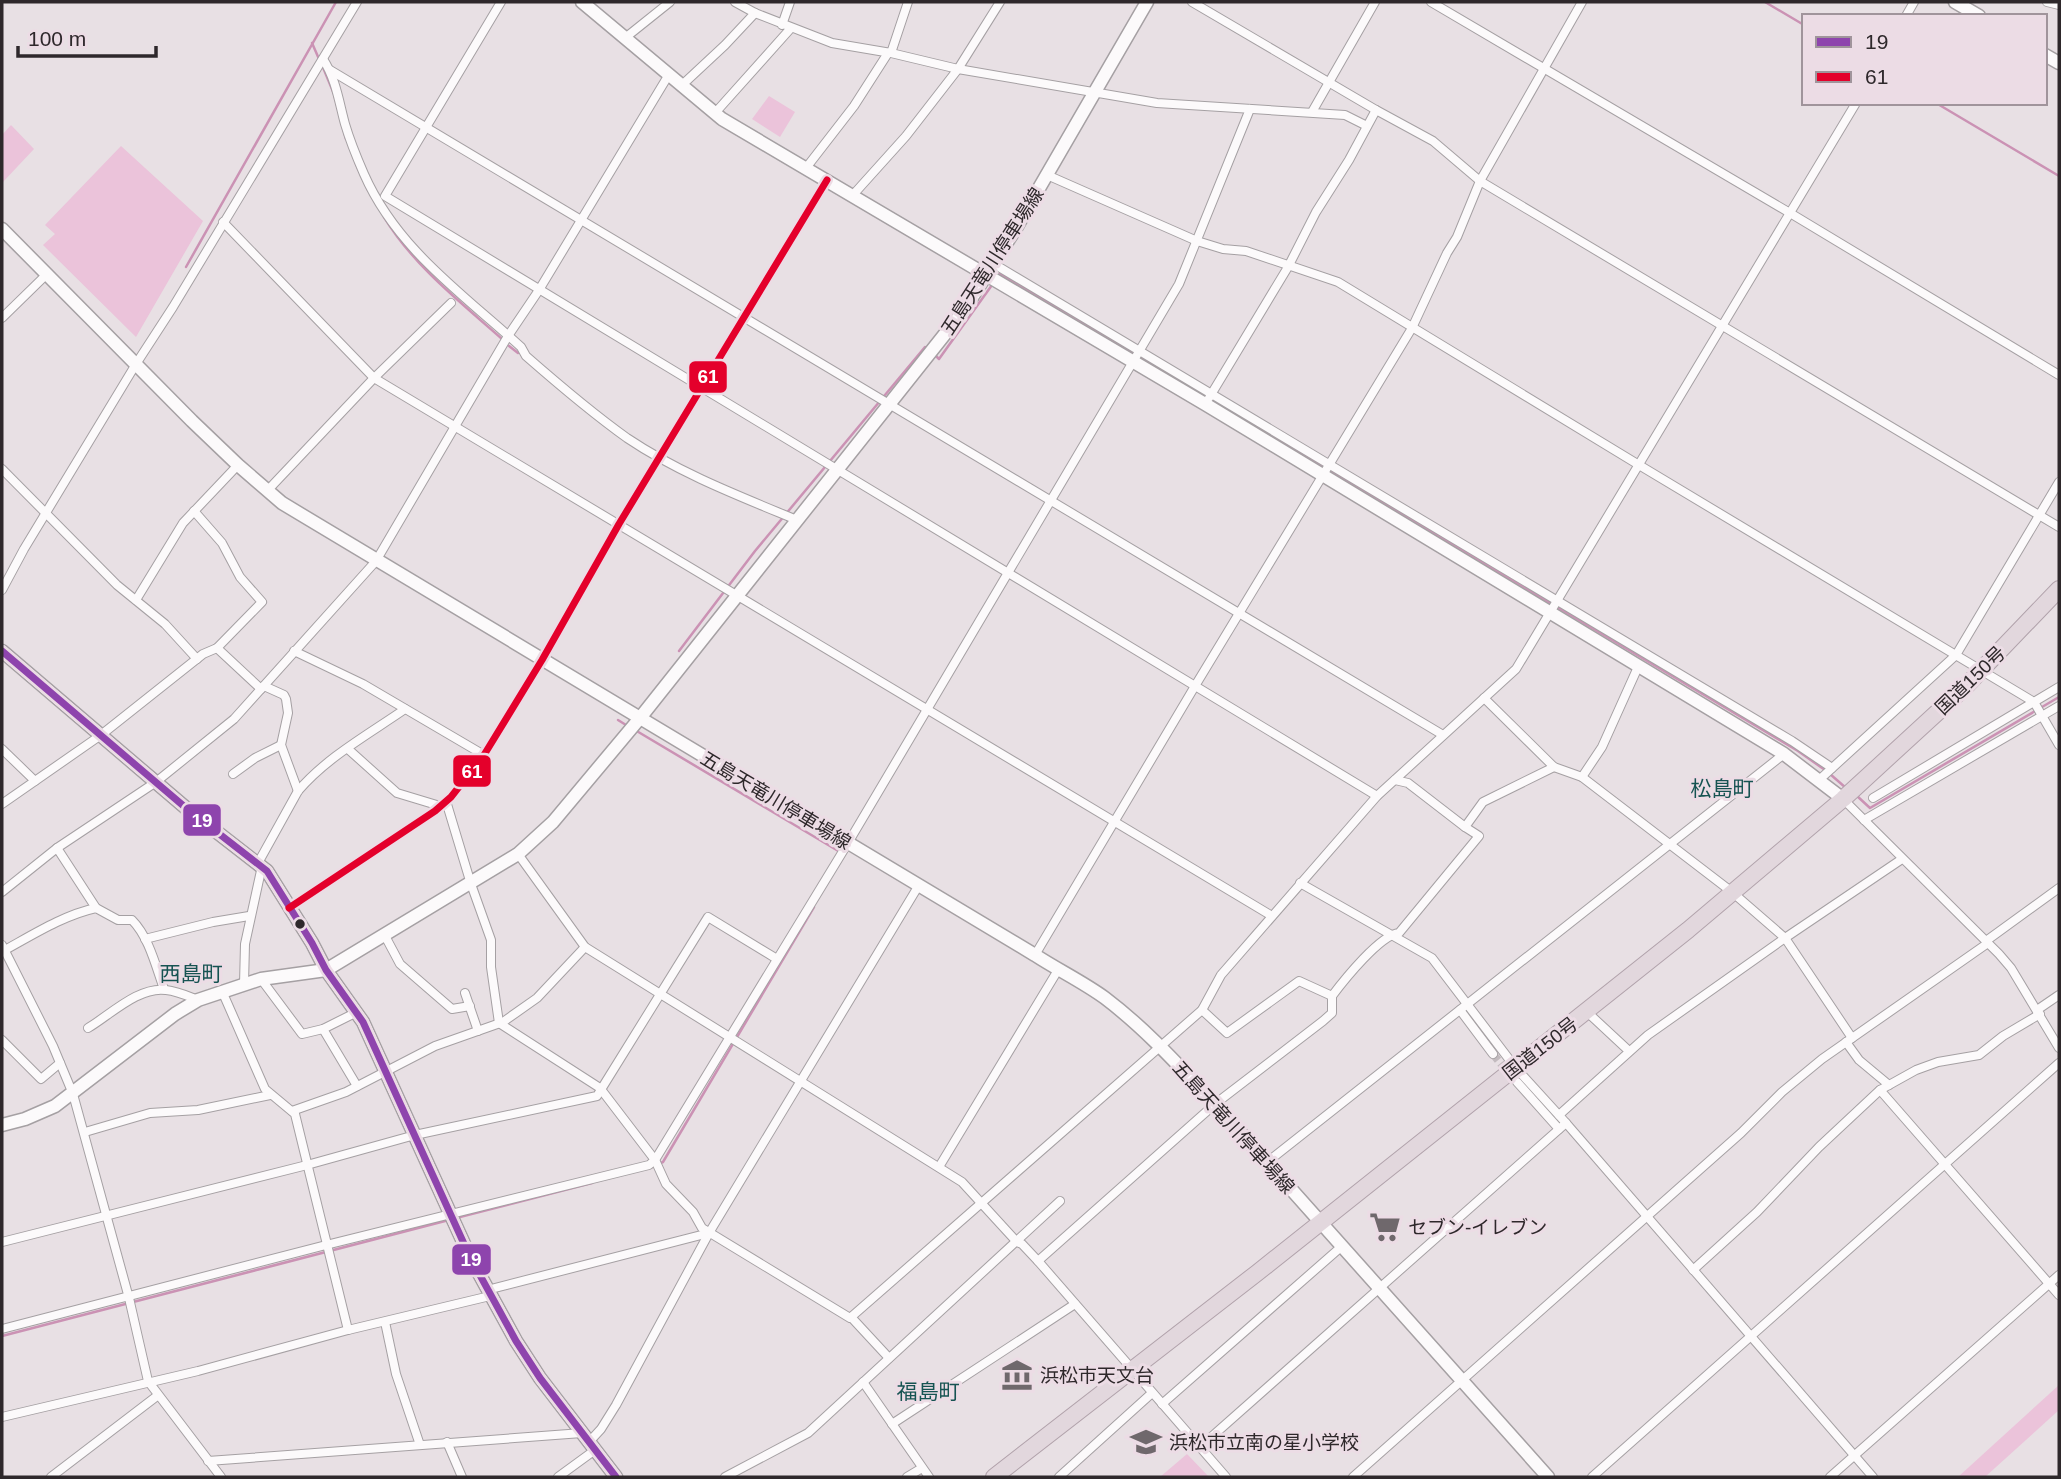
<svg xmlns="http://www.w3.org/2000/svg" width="2061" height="1479" font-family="Helvetica,'Noto Sans JP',sans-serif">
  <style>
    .green { fill: #ebc3da }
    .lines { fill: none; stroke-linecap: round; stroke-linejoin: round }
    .stream { stroke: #cb92b4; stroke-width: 2.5 }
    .street-tunnel { stroke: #c3bbbf; stroke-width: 8; stroke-dasharray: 8 4; stroke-linecap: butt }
    .street-casing { stroke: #a5a0a3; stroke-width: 10 }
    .secondary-casing { stroke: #a5a0a3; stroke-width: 15 }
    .highway-casing { stroke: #b1a2ab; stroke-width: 18 }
    .street { stroke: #fcfafb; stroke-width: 8 }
    .secondary { stroke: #fcfafb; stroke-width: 12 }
    .highway { stroke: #e2d7dd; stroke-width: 16 }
    .bus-1-casing { stroke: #ecdce5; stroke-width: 12 }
    .bus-2-casing { stroke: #ecdce5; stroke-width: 12 }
    .bus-1 { stroke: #8e44ad; stroke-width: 7 }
    .bus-2 { stroke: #e4002b; stroke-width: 7 }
    .bus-dot { fill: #2e282b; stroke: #ecdce5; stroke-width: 2.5 }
    .labels { text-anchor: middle; stroke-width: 6; stroke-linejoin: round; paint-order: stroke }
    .street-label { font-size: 19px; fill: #2e282b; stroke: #ecdce5 }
    .poi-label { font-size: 19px; fill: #2e282b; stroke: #ecdce5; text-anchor: start }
    .neighbourhood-label { font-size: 21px; fill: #165352; stroke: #ecdce5 }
    .line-badge { stroke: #ecdce5; stroke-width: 2.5 }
    .badge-label { font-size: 19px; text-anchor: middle; font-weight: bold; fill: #fff }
  </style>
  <rect width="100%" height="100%" fill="#e8e0e4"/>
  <!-- green -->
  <g class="green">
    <path d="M769,96L795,112L780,137L752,119Z"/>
    <path d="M11,125L34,149L2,183V135Z"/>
    <path d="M121,146L203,221L136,337L43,245L55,234L45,225Z"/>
    <path d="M2059,1385V1410L1985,1477H1958Z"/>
    <path d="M1187,1454L1209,1477H1160Z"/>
  </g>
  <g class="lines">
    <!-- stream -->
    <g class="stream">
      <path d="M1765,2L1804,25"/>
      <path d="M312,43L319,59"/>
      <path d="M322,65L334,94L346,139"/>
      <path d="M1936,103L2059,176"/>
      <path d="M356,164L368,190"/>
      <path d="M384,217C414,266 459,301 502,339"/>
      <path d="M186,267L336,2"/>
      <path d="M998,277L1000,274L1798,751L1825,770"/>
      <path d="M509,346L518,353"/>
      <path d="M936,356L939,359L992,285"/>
      <path d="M679,651L755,551L925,347"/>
      <path d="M618,720L626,725"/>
      <path d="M635,730L840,852"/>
      <path d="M1830,774L1846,788"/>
      <path d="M1857,796L1870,808L2059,697"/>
      <path d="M649,1168L663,1162L814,907"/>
      <path d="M456,1218L592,1183"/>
      <path d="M2,1336L449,1220"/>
    </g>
    <!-- street-tunnel -->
    <path class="street-tunnel" d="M1493,1054L1509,1074"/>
    <defs>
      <g id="street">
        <path d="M501,2L385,196L1377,796"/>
        <path d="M735,2L755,13L832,43L891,53L958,69L1157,103L1345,115L1367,126"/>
        <path d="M1192,2L1376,110L1433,141L1480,181L2059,527"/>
        <path d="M1431,2L1790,213L2059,375"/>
        <path d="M2047,2L2059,5"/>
        <path d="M1906,16L1914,2"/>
        <path d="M782,25L790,2"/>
        <path d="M625,38L670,2"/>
        <path d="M891,53L908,2"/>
        <path d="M323,59C336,79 339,102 345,124C350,141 357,158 364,174C397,249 463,294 521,347L526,356C558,384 592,413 627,438C679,473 739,496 797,520"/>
        <path d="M330,70L1443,735"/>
        <path d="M681,86L725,45L755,13"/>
        <path d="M1312,112L1375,2"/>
        <path d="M715,113L791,28"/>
        <path d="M806,168L854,106L888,53"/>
        <path d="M1047,175L1197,241L1223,249L1246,251L1338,282L1639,465L2034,702L2059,745"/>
        <path d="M852,196L906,136L958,69L1000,2"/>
        <path d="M223,222L374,378L1272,916"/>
        <path d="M994,264L1792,741L1832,768"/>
        <path d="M2,318L47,274"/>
        <path d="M1209,398L1288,267L1316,212L1349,160L1376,110"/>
        <path d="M2,469L117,585L165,624L197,659"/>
        <path d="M267,491L374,378L451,303"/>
        <path d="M2,590L24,549L136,364L173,307L357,2"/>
        <path d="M136,600L183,523L238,465"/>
        <path d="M217,648L261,689"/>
        <path d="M294,651L363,684L484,755"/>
        <path d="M264,686L284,695L286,699L288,713L281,745L298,791"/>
        <path d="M1484,698L1554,767L1582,777L1732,892L1785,938L1852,1038"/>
        <path d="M2,749L35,781"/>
        <path d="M348,749L397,793L440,806"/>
        <path d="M233,774L255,758L281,745"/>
        <path d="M1582,777L1602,747L1638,667"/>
        <path d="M1395,780L1408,783L1465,827"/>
        <path d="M1819,780L1956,655L2059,482"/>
        <path d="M1873,798L2059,687"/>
        <path d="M1843,799L1999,954L2011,968L2059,1048"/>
        <path d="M446,801L471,884L491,940V967L499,1023L600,1088L655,1160L666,1184L693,1212L702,1228L850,1318L1202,1010L1221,975L1377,796L1516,669L1856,103"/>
        <path d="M2,804L101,735L203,654L217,648L262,602L240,577L222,543L194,511"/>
        <path d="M1864,820L2059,706"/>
        <path d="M57,848L96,908"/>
        <path d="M518,854L585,947L962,1182L1017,1242L1022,1244L1038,1261L1226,1477"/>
        <path d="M258,863L298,791C327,757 369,734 405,709"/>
        <path d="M1300,883L1432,958L1515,1067L1566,1123L1873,1477"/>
        <path d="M2,892L57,848L156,782L234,719L376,561L508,336L539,290L668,76"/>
        <path d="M289,908L435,811L451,797L484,755L542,660L619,524L827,180"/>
        <path d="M384,934L400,964L452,1009L470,1006"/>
        <path d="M145,939L213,922L249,916"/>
        <path d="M1986,941L2059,888"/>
        <path d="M2,945L53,1046L73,1094L129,1298L148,1381L221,1477"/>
        <path d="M5,950C34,934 64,915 96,908L118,920H132C149,937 156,967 164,989"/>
        <path d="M1035,955L1195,686L1412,328L1447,253L1457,237L1480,181L1582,2"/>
        <path d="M261,979L302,1034L323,1029L357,1012"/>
        <path d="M244,984L245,944L262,866"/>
        <path d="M222,991L265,1089L295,1114L348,1330"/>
        <path d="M465,993L478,1031"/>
        <path d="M1202,1010L1227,1033L1299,981L1332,996C1344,980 1380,935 1399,933L1479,836L1465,827L1483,802L1554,767"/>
        <path d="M1460,1010L1493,1054"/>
        <path d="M2037,1010L2059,995"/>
        <path d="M1586,1011L1629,1051"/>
        <path d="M88,1028C110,1015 139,986 166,990C177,991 188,996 198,1000"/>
        <path d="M323,1029L357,1086"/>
        <path d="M2,1040L41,1079L60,1063"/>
        <path d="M1846,1042L1859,1060L1889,1085"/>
        <path d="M1517,1082L1559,1129"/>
        <path d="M1880,1090L2059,1295"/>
        <path d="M292,1111L346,1092L435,1046L503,1022L537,998L585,947"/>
        <path d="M1559,1115L1648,1035L1785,938L1902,859"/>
        <path d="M85,1132L150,1113L198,1110L270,1095"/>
        <path d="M1266,1163L1784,754"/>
        <path d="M939,1167L1058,970"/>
        <path d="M2,1242L307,1165L415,1135L597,1096L708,917L777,959"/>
        <path d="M1038,1261L1215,1104L1323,1021L1332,1013V996"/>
        <path d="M1693,1270L1757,1212L1819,1147L1880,1090L1916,1070L1938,1062L1979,1055L2003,1036L2040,1014"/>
        <path d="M487,1290L709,1233"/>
        <path d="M851,1317L889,1358"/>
        <path d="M385,1322L396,1374L420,1445"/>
        <path d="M2,1329L326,1245L649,1165L655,1160L848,843L1179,284L1250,109"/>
        <path d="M863,1382L929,1477"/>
        <path d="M1162,1404L1341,1247"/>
        <path d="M2,1417L198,1371L348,1330L490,1296"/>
        <path d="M892,1424L1075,1304"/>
        <path d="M447,1442L462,1477"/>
        <path d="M589,1442L601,1429L616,1405L709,1233L919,885"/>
        <path d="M1200,1447L1566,1123"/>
        <path d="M208,1461L582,1433"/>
        <path d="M51,1477L157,1396"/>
        <path d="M558,1477L595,1450"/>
        <path d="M725,1477L808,1433L1060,1201"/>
        <path d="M907,1477L922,1468"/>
        <path d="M1059,1477L1152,1393"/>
        <path d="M1353,1477L1741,1133L1782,1092L1822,1059L1988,943"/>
        <path d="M1592,1477L2059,1063"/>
        <path d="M1830,1477L2059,1275"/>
      </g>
      <g id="secondary">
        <path d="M582,2L722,119L1205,404L1784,754L1843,799"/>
        <path d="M1955,2L1979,16"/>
        <path d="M2045,55L2059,63"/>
        <path d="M2,229L192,421L238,465L282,503L1035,955C1058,970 1083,982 1105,998C1146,1029 1180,1067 1215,1104L1548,1477"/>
        <path d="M2,651L186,808L267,871L312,943L326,970L363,1022L470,1257L516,1341L540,1378L616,1477"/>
        <path d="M2,1125L25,1119L55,1106L175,1014L198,1000L261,979L326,970L518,854L553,822L640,718L964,310L1016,228L1147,2"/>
      </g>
      <path id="highway" d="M994,1477L1257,1273L1688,930L1843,799L1965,687L2059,589"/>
    </defs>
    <!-- street casing -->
    <use href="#street" class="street-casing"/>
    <!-- secondary casing -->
    <use href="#secondary" class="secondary-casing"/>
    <!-- highway casing -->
    <use href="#highway" class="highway-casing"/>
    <!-- street -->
    <use href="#street" class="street"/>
    <!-- secondary -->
    <use href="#secondary" class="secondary"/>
    <!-- highway -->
    <use href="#highway" class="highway"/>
    <defs>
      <path id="bus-1" d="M2,651L186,808L267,871L312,943L326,970L363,1022L470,1257L516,1341L540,1378L616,1477"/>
      <path id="bus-2" d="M289,908L435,811L451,797L484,755L542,660L619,524L827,180"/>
    </defs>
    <!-- bus-1 casing -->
    <use href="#bus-1" class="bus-1-casing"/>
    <!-- bus-2 casing -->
    <use href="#bus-2" class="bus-2-casing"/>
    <!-- bus-1 -->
    <use href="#bus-1" class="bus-1"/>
    <!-- bus-2 -->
    <use href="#bus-2" class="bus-2"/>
  </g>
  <!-- icons -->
  <defs>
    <symbol id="supermarket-bare" viewBox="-9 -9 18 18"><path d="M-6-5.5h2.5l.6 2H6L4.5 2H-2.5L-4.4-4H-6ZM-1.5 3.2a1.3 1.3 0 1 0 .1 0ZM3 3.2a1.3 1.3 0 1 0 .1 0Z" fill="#6f686c" stroke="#ecdce5" stroke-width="2.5" paint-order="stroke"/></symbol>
    <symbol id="museum-bare" viewBox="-9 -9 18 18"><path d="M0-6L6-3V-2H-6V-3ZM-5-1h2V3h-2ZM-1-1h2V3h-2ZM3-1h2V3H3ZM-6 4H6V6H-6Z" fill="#6f686c" stroke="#ecdce5" stroke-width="2.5" paint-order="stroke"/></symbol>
    <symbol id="school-bare" viewBox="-9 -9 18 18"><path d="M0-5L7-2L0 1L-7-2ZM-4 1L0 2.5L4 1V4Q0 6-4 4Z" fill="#6f686c" stroke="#ecdce5" stroke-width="2.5" paint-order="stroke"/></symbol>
  </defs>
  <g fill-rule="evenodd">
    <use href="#supermarket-bare" x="1363" y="1205" width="44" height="44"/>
    <use href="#museum-bare" x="995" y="1353" width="44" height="44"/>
    <use href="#school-bare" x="1124" y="1420" width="44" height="44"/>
  </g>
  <!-- markers -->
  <circle class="bus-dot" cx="300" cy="924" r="6"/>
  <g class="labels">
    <!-- street labels -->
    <g class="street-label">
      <text transform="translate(992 261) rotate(-57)" y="7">五島天竜川停車場線</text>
      <text transform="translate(1970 680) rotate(-44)" y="7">国道150号</text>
      <text transform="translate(776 800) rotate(31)" y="7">五島天竜川停車場線</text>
      <text transform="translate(1540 1048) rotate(-38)" y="7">国道150号</text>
      <text transform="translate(1234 1127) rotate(48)" y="7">五島天竜川停車場線</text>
    </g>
    <!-- poi labels -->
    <g class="poi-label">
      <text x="1408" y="1234">セブン-イレブン</text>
      <text x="1040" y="1382">浜松市天文台</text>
      <text x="1169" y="1449">浜松市立南の星小学校</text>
    </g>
    <!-- neighbourhood labels -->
    <g class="neighbourhood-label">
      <text x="1722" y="796">松島町</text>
      <text x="191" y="981">西島町</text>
      <text x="928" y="1399">福島町</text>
    </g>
  </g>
  <g class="line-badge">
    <rect x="688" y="360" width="40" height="34" rx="7" fill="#e4002b"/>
    <rect x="452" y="754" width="40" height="34" rx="7" fill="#e4002b"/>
    <rect x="182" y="803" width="40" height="34" rx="7" fill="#8e44ad"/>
    <rect x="451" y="1243" width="41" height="33" rx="7" fill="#8e44ad"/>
  </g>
  <g class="badge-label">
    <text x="708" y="383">61</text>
    <text x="472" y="778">61</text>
    <text x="202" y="827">19</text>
    <text x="471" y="1266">19</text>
  </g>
  <!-- border -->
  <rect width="2061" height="1479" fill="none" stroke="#2e282b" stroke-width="7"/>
  <!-- legend -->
  <rect x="1802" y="14" width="245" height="91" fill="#ecdce5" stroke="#a0949b" stroke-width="2"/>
  <rect x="1816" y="37" width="35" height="10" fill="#8e44ad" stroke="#a0949b" stroke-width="2"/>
  <text x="1865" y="49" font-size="21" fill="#2e282b">19</text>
  <rect x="1816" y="72" width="35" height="10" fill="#e4002b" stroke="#a0949b" stroke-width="2"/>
  <text x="1865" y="84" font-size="21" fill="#2e282b">61</text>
  <!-- scale -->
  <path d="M18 46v10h138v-10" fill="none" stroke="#2e282b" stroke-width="3.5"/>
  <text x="28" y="46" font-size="21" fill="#2e282b" stroke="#ecdce5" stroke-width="5" paint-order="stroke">100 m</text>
</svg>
